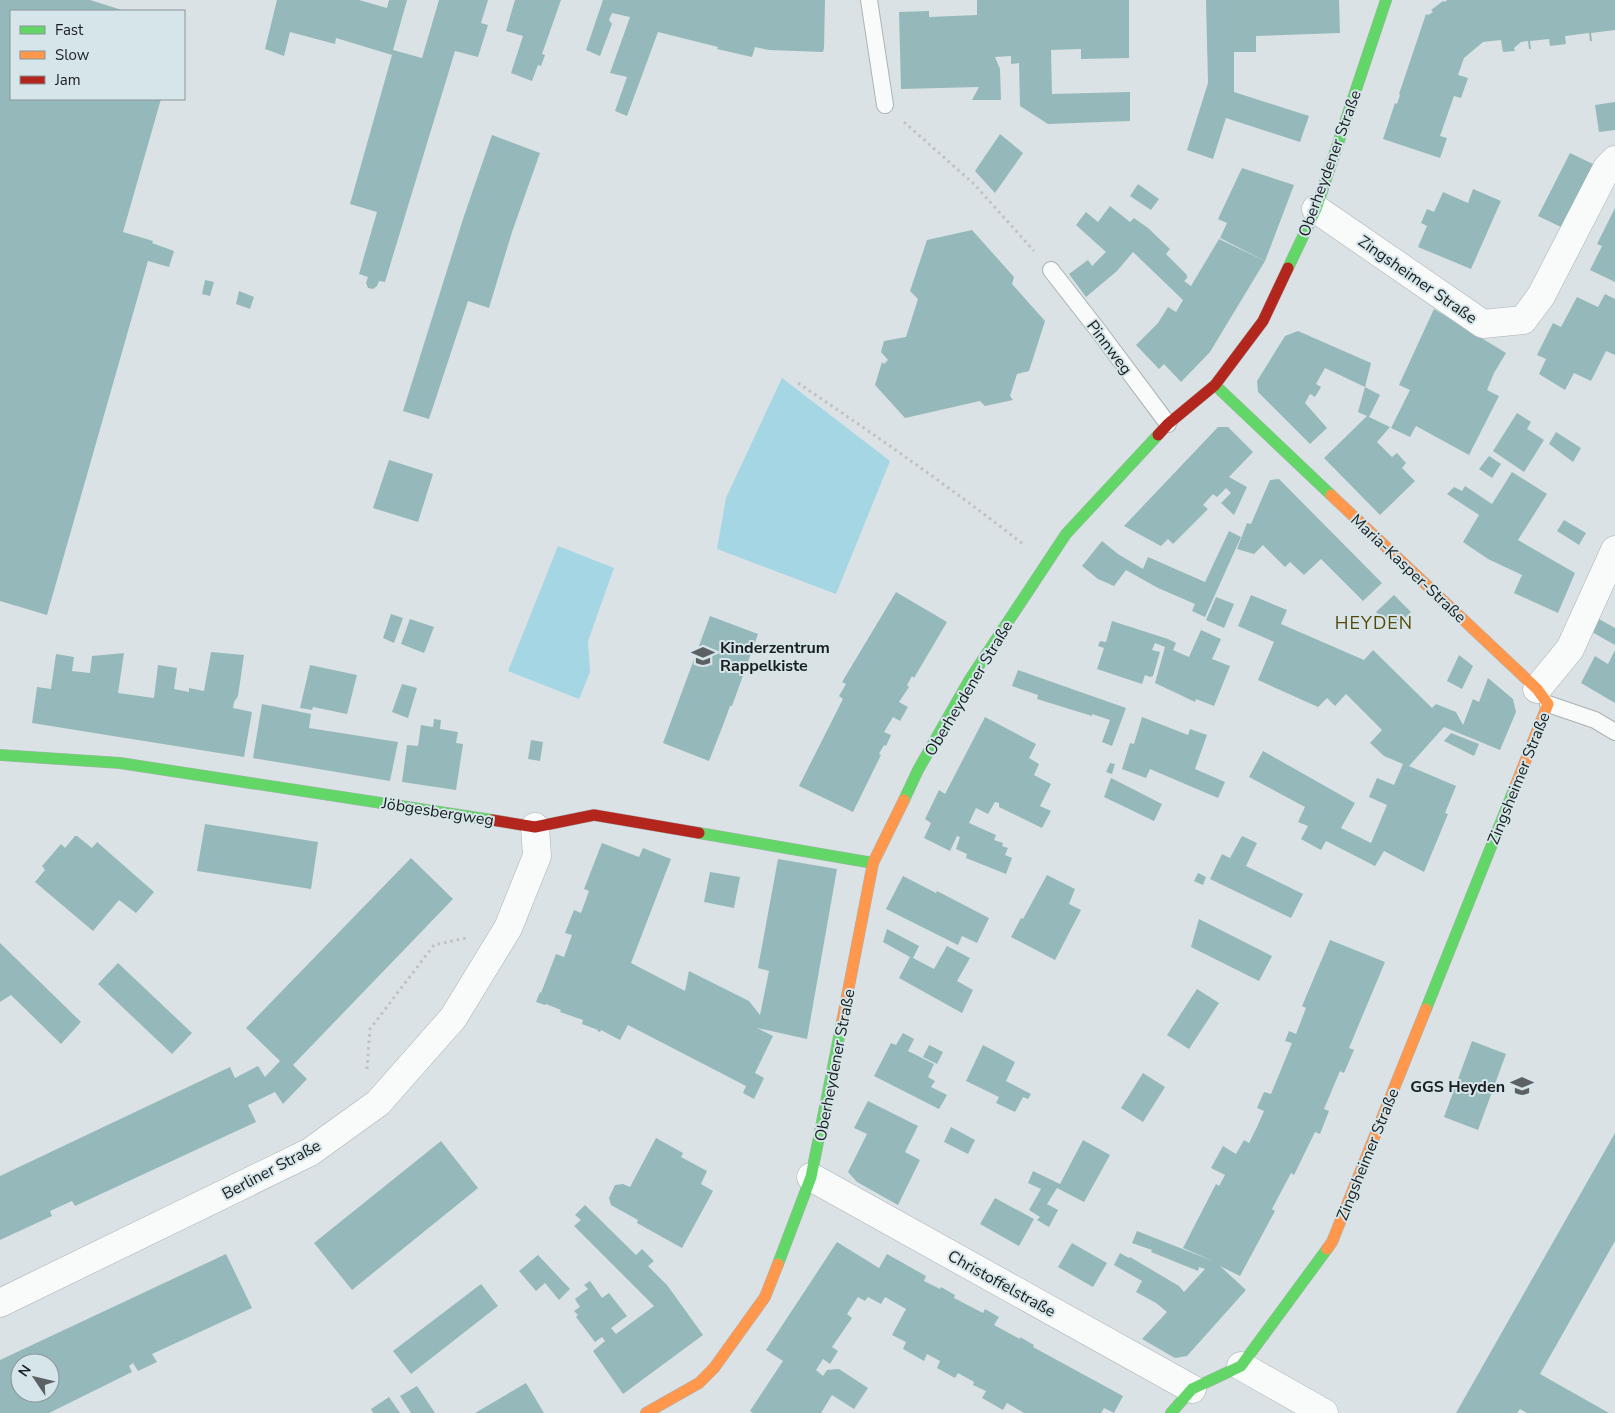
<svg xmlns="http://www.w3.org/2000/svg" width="1615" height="1413" font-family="'Nunito Sans',sans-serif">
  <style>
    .green { fill: #a5d6e3 }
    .building { fill: #95b9ba; fill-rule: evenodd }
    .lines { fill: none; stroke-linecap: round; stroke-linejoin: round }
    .lane-casing { stroke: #abb2b4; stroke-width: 18 }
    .street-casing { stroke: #abb2b4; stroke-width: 29 }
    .fast-casing { stroke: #abb2b4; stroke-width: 12 }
    .slow-casing { stroke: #abb2b4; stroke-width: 12 }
    .jam-casing { stroke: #abb2b4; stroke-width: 12 }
    .path { stroke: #bfc2c3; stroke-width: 3; stroke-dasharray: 2.5 4; stroke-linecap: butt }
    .lane { stroke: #f9fbfb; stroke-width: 16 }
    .street { stroke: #f9fbfb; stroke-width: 28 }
    .fast { stroke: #63d668; stroke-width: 11 }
    .slow { stroke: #ff974d; stroke-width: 11 }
    .jam { stroke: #b3261e; stroke-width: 11 }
    .labels { text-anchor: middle; stroke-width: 4; stroke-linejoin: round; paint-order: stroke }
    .street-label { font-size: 16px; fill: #181d1f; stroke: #d6e5e9 }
    .poi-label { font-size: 16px; font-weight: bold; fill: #181d1f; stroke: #d6e5e9; text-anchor: start }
    .neighbourhood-label { font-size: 18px; letter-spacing: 1px; fill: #584806; stroke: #d6e5e9 }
  </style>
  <rect width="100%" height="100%" fill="#dae2e5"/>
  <!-- green -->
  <g class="green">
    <path d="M782,378L890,461L836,594L717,549L726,498Z"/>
    <path d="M558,546L614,568L588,641L590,672L579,699L508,671Z"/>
  </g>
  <!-- building -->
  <g class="building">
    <path d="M0,0H90L125,11H11V99H161L123,232L153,241L152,243L174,251L169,267L148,261L47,615L0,601Z"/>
    <path d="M277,0H359L387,8L389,0H407L393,50L422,58L439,0H488L481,23L488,25L478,57L455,51L385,282L379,281L377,286L373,289L368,288L366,283L368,277L359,274L377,212L350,204L392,55L336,38L335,44L290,32L284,56L265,49Z"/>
    <path d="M515,0H561L542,54L545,55L541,66L538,65L532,81L511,73L523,36L506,31Z"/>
    <path d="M603,0H825L824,48L823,52L769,50L755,47L752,57L717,49L718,47L658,32L627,116L615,111L627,77L610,73L630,17L612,13L609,20L612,24L600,56L586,50Z"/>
    <path d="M977,0H1129V58L1081,59V49L1051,50L1052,94L1130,92V121L1048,124L1020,106L1019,63L1011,64V56L995,57L1000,69L1001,100H972L979,87L901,89L899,12L929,11V17L977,15Z"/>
    <path d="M1206,0H1339L1340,33L1256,36V52H1234V92L1309,116L1300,142L1226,118L1213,159L1187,150L1208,83Z"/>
    <path d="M1447,0H1615V30L1591,33L1592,41H1590L1589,33L1565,36L1566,44L1550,46L1549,39L1530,41L1531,49H1529L1528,41L1521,42L1514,48L1515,51L1503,52L1501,40L1483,42L1464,58L1458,75L1468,78L1461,98L1454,96L1440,136L1447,138L1440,158L1383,139L1395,103L1397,104L1400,95L1399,94L1426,14L1428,15L1433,12L1431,10L1443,1L1445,2Z"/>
    <path d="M1615,102V130L1599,132L1595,105Z"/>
    <path d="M1000,134L1023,153L995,193L975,171Z"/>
    <path d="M492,135L540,153L512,232L489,308L468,301L429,419L403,411L464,216Z"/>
    <path d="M1570,153L1595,165L1563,228L1538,216Z"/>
    <path d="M1242,168L1294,185L1265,261L1220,238L1227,223L1218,219Z"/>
    <path d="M1138,184L1159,199L1151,210L1130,196Z"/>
    <path d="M1473,189L1501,201L1471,269L1418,247L1427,226L1421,223L1427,209L1434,212L1443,192L1468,203Z"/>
    <path d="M1110,206L1130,222L1134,218L1148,228L1170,249L1166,254L1187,275V278L1184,281L1191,286L1219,239L1265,261L1210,352L1181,382L1164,364L1159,369L1136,345L1158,323L1168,307L1176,312L1183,300L1133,252L1117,271L1086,297L1069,274L1088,260L1092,266L1106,252L1076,225L1086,212L1098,222Z"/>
    <path d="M1615,208V282L1590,270L1602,246L1597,244Z"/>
    <path d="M972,230L1014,277L1012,284L1045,321L1029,371L1017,374L1010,396L1013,400L985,406L980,401L905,418L875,385L882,362L884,364L888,360L881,352L884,341L906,337L918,299L910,291L927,240Z"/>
    <path d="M205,280L214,282L210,296L202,294Z"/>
    <path d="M239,291L254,297L250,309L236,304Z"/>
    <path d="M1605,294L1615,299V355L1606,351L1591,381L1574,373L1565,390L1539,374L1546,359L1537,355L1553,323L1561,327L1577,297L1598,307Z"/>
    <path d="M1434,309L1506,353L1494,373L1487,390L1499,396L1469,455L1416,426L1410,437L1391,428L1410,390L1399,385Z"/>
    <path d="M1298,331L1371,363L1365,387L1325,368L1316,384L1321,387L1315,397L1310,394L1305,403L1327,428L1310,444L1258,392L1257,381L1285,336Z"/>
    <path d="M1365,387L1380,395L1369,417L1390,427L1377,442L1392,457L1397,453L1406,463L1402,468L1415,481L1380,515L1324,458L1367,416L1358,412Z"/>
    <path d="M1517,413L1531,422L1527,429L1544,440L1524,472L1493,451Z"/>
    <path d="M1218,427H1228L1253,452L1229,477L1247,487L1234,515L1221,503L1231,493L1226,488L1217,497L1213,494L1203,505L1208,509L1173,544L1168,539L1161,546L1124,526Z"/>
    <path d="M1556,432L1581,448L1573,462L1549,444Z"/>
    <path d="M1489,456L1501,464L1492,478L1479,469Z"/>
    <path d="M389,460L433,474L418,522L373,508Z"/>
    <path d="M1512,472L1547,494L1518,540L1575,573L1558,613L1514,593L1522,575L1488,559L1463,542L1479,515L1447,494L1454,487L1462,491L1465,486L1492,504Z"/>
    <path d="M1279,479L1382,583L1363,601L1321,559L1304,575L1290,562L1285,567L1263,545L1254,554L1237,549L1247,523L1251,524L1270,480Z"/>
    <path d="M1564,520L1586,533L1579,545L1557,531Z"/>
    <path d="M1229,531L1241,537L1205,617L1192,611L1195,604L1158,588L1126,570L1114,586L1098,579L1082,566L1102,541L1118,554L1143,569L1148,557L1205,582Z"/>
    <path d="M896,592L947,622L914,678L912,676L907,685L909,687L899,702L908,707L900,721L893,717L884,732L891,735L886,746L884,745L879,754L881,755L853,812L799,786L843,699L839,696L846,684L842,682Z"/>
    <path d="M1251,595L1287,610L1281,624L1364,660L1373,650L1432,708L1436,704L1456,712L1463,725L1473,699L1479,702L1488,678L1513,699L1516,712L1500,750L1444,727L1409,766L1456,786L1445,813L1448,814L1424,872L1384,851L1375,866L1326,841L1321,850L1301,839L1308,826L1298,822L1305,807L1249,777L1263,751L1355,803L1341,828L1371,843L1387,805L1369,797L1377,778L1394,785L1403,764L1384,756L1370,743L1382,730L1346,694L1335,706L1327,698L1318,707L1258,680L1274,642L1238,626Z"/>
    <path d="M1394,595L1411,612L1394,629L1376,612Z"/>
    <path d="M1216,597L1234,604L1224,628L1206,620Z"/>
    <path d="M391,614L403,618L394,643L383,638Z"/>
    <path d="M710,616L758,634L732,706H730L725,720L709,761L663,743Z"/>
    <path d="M410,619L434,627L424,653L401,644Z"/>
    <path d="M1599,619L1615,628V645L1592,632Z"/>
    <path d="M1112,621L1168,639L1176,643L1173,650L1189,657L1201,630L1221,639L1212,659L1230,666L1214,706L1196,699L1195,702L1155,683L1165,647L1155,643L1152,650L1160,652L1153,676L1150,677L1145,675L1142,684L1097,669L1104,648L1098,646L1100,641L1106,642Z"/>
    <path d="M1615,650V703L1581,683L1595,656L1608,664Z"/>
    <path d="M211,652L244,655L238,696L234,702L233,708L252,712L244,757L32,723L37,687L51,689L56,654L74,657L72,671L90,673L92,656L124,653L118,693L154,698L158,665L177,668L174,689L189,692V688L204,691Z"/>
    <path d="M1459,655L1473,666L1462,689L1447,681Z"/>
    <path d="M310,665L357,675L347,714L313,707L312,710L300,708Z"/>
    <path d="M1018,670L1126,708L1112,746L1102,742L1110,720L1092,714V716L1037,699L1038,695L1012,686Z"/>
    <path d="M402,684L417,688L408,718L392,712Z"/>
    <path d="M262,704L311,714L309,728L398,742L390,781L253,758Z"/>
    <path d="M985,717L1036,744L1029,758L1039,764L1034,775L1051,784L1040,806L1051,811L1042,828L999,807V803L995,802L988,814L976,808L969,823L996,835L994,840L1003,843L1002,846L1008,848L1005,855L1012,858L1006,874L966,858L967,854L956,849L960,837L957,836L950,851L924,838L931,823L925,819L939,790L945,794Z"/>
    <path d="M1142,717L1188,735L1190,729L1207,735L1195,769L1225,782L1218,798L1150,769L1146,778L1122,769L1130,743L1134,744Z"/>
    <path d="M434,719L441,720L440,729L458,732L456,743L463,744L456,790L402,782L407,745L418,746L421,725L433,727Z"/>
    <path d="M1451,733L1479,744L1474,756L1444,741Z"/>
    <path d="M531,740L543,742L540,761L528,759Z"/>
    <path d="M1110,763L1115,764L1112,774L1106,772Z"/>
    <path d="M1111,778L1162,804L1154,821L1104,797Z"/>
    <path d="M205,824L318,842L311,889L197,871Z"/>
    <path d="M75,836H77L92,848L97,842L154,892L136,913L119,900L93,931L35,882L45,870L42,866L61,844L65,848Z"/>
    <path d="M1242,836L1257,843L1246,866L1303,894L1291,918L1210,879L1222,854L1230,858Z"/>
    <path d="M602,843L639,857L643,848L671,859L631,963L685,991L689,971L749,1001L760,1015L769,971L758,968L778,859L837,869L807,1039L757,1028L773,1036L755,1073L764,1078L754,1099L743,1093L746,1086L628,1025L620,1040L601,1030L600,1032L597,1031L598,1030L582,1024L583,1020L560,1012L561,1010L546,1004L545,1005L536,1002L540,992L541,993L556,954L564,957L572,935L565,933L574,910L581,913L589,891L584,889Z"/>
    <path d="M411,858L453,899L293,1065L307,1079L283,1104L275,1092L248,1105L256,1122L75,1206L72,1201L50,1211L52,1216L0,1240V1176L230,1067L235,1078L258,1066L265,1077L280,1061L246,1028Z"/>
    <path d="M710,872L740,877L734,908L704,902Z"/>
    <path d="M1198,873L1206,877L1203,885L1194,881Z"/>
    <path d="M1047,875L1075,889L1069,904L1081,910L1055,960L1011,937L1021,918L1023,919Z"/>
    <path d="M903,876L936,893L937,891L989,918L977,943L962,936L958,945L886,909Z"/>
    <path d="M1199,919L1272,956L1259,981L1191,947Z"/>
    <path d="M887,929L919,946L913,958L934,969L947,946L970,958L957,981L973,990L962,1013L899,978L910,957L883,942Z"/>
    <path d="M1330,940L1385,962L1349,1048L1354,1050L1344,1073L1340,1071L1324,1109L1329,1111L1320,1134L1315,1132L1294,1175L1291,1173L1272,1209L1275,1211L1240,1276L1220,1266L1246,1290L1187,1356L1175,1358L1142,1339L1167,1312L1156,1303L1136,1292L1142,1281L1114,1265L1120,1253L1129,1258L1130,1257L1179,1286L1184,1292L1205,1269L1199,1267L1198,1271L1151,1252L1152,1250L1132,1243L1137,1231L1213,1261L1183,1248L1216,1184L1219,1186L1225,1175L1211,1168L1223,1146L1236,1154L1244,1140L1249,1143L1257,1127L1264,1111L1257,1108L1264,1092L1271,1094L1292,1043L1285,1041L1289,1031L1296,1034L1306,1008L1302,1006Z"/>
    <path d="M0,943L81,1022L61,1044L11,995L0,1002Z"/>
    <path d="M118,963L192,1033L172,1054L98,984Z"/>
    <path d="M1197,989L1219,1003L1189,1049L1167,1035Z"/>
    <path d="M903,1033L914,1039L908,1051L934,1064L928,1077L935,1081L931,1087L947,1095L939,1109L874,1076L891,1043L896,1045Z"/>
    <path d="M1472,1041L1506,1054L1478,1130L1444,1117Z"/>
    <path d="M929,1045L943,1052L937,1064L923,1057Z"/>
    <path d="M983,1045L1015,1062L1006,1081L1031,1094L1028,1099L1023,1097L1015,1112L996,1103L999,1097L966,1081Z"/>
    <path d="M1143,1073L1165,1087L1143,1122L1121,1108Z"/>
    <path d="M868,1101L918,1126L905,1152L920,1160L898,1205L857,1182L848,1172L867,1134L854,1128Z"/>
    <path d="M951,1127L975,1140L968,1154L944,1142Z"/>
    <path d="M1615,1133V1241L1540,1374L1609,1413H1527L1520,1409L1517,1413H1456Z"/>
    <path d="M656,1138L683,1153L681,1157L707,1171L701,1184L713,1191L682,1248L637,1223L638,1220L611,1205L609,1198L615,1185L623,1184L630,1187Z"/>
    <path d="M1083,1140L1110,1155L1084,1202L1057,1188L1047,1204L1058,1210L1049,1227L1037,1220L1040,1217L1029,1210L1041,1189L1028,1183L1033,1171L1060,1184Z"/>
    <path d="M441,1141L478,1188L352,1290L314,1243Z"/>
    <path d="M995,1198L1034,1219L1019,1246L980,1224Z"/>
    <path d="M585,1205L636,1255L642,1249L654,1261L648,1266L667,1285L703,1335L623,1394L593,1351L605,1341L602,1337L595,1342L576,1317L578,1315L574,1311L580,1307L575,1299L588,1289L584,1285L590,1281L602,1298L609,1293L627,1316L611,1328L616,1334L654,1306L574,1226L581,1220L575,1215Z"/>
    <path d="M837,1242L879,1268L887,1254L926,1276L924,1281L940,1289L941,1287L955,1295L954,1298L983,1313L985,1309L999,1317L994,1325L1020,1339V1337L1034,1345L1033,1347L1123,1396L1114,1413L1104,1408L1101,1413H1024L1007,1403L1003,1410L982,1398L986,1391L973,1385L974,1382L958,1373L955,1378L937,1368L940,1361L927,1354L924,1361L903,1349L906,1342L892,1335L906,1309L885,1297L881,1304L868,1297L865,1301L858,1297L847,1314L852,1318L832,1347L838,1351L830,1364L823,1359L816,1370L823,1376L827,1370L839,1369L868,1388L854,1409L832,1395L821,1413H753L750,1411L783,1361L766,1350Z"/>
    <path d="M1072,1243L1107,1263L1093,1287L1058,1267Z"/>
    <path d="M226,1254L252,1308L152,1354L157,1362L138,1371L133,1363L129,1366L132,1372L49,1413H0V1360ZM20,1363H50V1393H20Z"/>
    <path d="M538,1255L570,1289L559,1300L545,1283L536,1291L519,1271Z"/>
    <path d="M481,1284L498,1306L411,1374L393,1351Z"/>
    <path d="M526,1383L544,1413H475Z"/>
    <path d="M417,1386L435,1413H411L400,1396Z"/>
    <path d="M389,1397L400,1413H373L371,1409Z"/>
  </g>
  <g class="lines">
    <defs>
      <g id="lane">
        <path d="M869,0L885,105"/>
        <path d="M1051,270L1097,329L1168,424"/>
        <path d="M1548,704L1595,720L1615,732"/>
      </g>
      <g id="street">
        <path d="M1316,209L1483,324L1523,320L1541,296L1607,168L1615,160"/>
        <path d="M1537,689L1570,649L1615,550"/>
        <path d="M811,1177L1192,1389"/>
        <path d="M0,1303L310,1152L378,1103L453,1018L508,928L537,856L535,827"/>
        <path d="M1241,1366L1324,1413"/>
      </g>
      <g id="fast">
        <path d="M1288,268L1316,209L1386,0"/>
        <path d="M1215,385L1331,495"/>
        <path d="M0,755L120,763L492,820"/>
        <path d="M904,800L918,770L970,679L1066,534L1158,435"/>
        <path d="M699,833L873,863"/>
        <path d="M1426,1009L1515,787"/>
        <path d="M778,1264L811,1177L842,1022"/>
        <path d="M1171,1413L1192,1389L1241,1366L1327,1249"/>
      </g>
      <g id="slow">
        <path d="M1331,495L1537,689L1548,704L1515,787"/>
        <path d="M842,1022L873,863L904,800"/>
        <path d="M1327,1249L1332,1242L1426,1009"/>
        <path d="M646,1413L699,1383L714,1368L765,1297L778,1264"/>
      </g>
      <g id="jam">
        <path d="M1158,435L1168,424L1215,385L1263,321L1288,268"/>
        <path d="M492,820L535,827L594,815L699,833"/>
      </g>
    </defs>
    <!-- lane casing -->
    <use href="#lane" class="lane-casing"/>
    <!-- street casing -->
    <use href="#street" class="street-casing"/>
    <!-- fast casing -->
    <use href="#fast" class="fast-casing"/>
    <!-- slow casing -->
    <use href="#slow" class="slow-casing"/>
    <!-- jam casing -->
    <use href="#jam" class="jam-casing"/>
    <!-- path -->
    <g class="path">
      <path d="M904,122L974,184L1034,251"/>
      <path d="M798,383C875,435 950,487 1023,544"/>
      <path d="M367,1069L370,1029L434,945L466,938"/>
    </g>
    <!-- lane -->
    <use href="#lane" class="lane"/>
    <!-- street -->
    <use href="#street" class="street"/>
    <!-- fast -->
    <use href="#fast" class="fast"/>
    <!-- slow -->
    <use href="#slow" class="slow"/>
    <!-- jam -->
    <use href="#jam" class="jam"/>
  </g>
  <!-- icons -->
  <defs>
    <symbol id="school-bare" viewBox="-9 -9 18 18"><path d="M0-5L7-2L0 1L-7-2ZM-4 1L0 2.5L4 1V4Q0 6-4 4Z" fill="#5c6264" stroke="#d6e5e9" stroke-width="2.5" paint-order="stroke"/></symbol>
  </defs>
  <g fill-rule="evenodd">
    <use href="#school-bare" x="687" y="640" width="32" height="32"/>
    <use href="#school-bare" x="1506" y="1070" width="32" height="32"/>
  </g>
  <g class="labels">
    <!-- street labels -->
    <g class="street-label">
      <text transform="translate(1329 163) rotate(-70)" y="6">Oberheydener Straße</text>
      <text transform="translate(1418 279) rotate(35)" y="6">Zingsheimer Straße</text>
      <text transform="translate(1110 347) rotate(53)" y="6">Pinnweg</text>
      <text transform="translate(1409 568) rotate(43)" y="6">Maria-Kasper-Straße</text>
      <text transform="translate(968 688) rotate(-59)" y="6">Oberheydener Straße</text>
      <text transform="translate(1518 778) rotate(-68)" y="6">Zingsheimer Straße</text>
      <text transform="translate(438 811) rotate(9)" y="6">Jöbgesbergweg</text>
      <text transform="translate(834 1065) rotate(-79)" y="6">Oberheydener Straße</text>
      <text transform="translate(1367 1154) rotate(-68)" y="6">Zingsheimer Straße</text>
      <text transform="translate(271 1169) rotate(-28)" y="6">Berliner Straße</text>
      <text transform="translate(1002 1283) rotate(29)" y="6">Christoffelstraße</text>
    </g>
    <!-- poi labels -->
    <g class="poi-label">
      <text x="720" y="653">Kinderzentrum<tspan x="720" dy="18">Rappelkiste</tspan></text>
      <text x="1505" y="1092" text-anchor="end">GGS Heyden</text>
    </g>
    <!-- neighbourhood labels -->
    <g class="neighbourhood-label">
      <text x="1374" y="629">HEYDEN</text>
    </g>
  </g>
  <!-- legend -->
  <rect x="10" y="10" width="175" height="90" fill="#d6e5e9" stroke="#8a9598"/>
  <rect x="20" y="26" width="25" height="8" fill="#63d668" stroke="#8a9598"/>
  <text x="55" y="35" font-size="15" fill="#181d1f">Fast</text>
  <rect x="20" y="51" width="25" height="8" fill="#ff974d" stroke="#8a9598"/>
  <text x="55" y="60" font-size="15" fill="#181d1f">Slow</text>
  <rect x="20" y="76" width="25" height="8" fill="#b3261e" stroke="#8a9598"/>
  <text x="55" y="85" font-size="15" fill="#181d1f">Jam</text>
  <!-- north arrow -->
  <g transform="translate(35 1378) rotate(305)"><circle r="24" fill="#d6e5e9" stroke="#8a9598"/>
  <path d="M0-4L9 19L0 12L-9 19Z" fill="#5c6264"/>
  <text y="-8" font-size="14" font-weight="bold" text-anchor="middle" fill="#181d1f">N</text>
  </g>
</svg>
